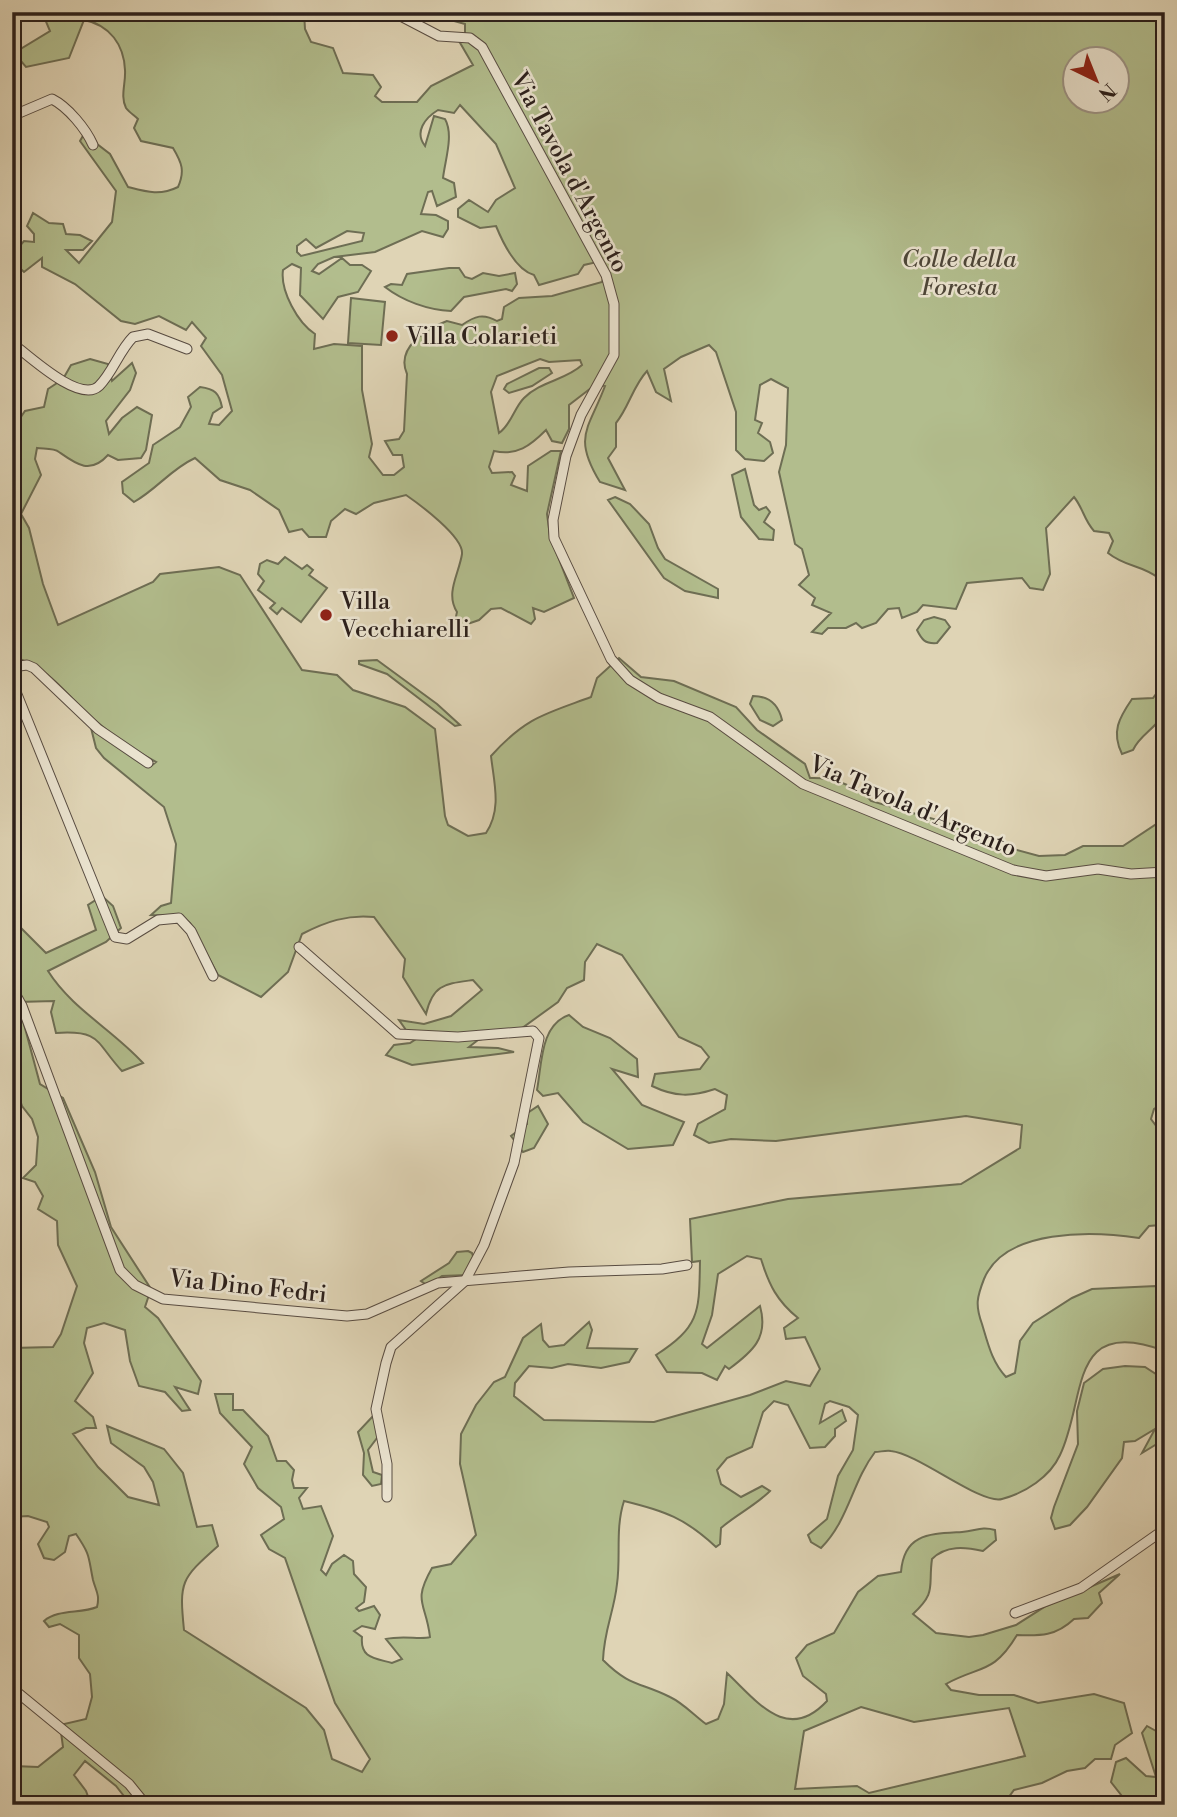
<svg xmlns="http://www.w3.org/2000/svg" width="1177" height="1817" font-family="'Libre Bodoni',serif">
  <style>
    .green { fill: #b2bd8d; stroke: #6e6e54; stroke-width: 2; fill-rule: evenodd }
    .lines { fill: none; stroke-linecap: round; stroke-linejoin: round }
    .minor-casing { stroke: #584c42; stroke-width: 11 }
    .minor { stroke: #eae3cf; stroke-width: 9 }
    .poi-dot { fill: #8f2418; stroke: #eae3cf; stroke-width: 2.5 }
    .labels { text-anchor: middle; stroke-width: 5; stroke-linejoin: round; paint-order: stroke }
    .street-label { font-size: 24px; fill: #2b1f1b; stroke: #eae3cf }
    .park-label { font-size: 24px; font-style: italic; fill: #4d4638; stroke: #eae3cf }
    .poi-label { font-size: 24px; fill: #2b1f1b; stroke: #eae3cf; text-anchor: start }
  </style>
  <rect width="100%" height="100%" fill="#dfd4b5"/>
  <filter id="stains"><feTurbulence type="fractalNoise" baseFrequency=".00286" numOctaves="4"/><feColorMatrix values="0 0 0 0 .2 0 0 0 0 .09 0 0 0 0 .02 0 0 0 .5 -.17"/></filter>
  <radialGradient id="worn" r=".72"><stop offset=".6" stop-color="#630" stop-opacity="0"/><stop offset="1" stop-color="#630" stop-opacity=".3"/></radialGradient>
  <!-- green -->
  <g class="green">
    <path d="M42,12H304L305,29L311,42L333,48L343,73L373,75L381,87L375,96L382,102H417L431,86L473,65L459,41L465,33V24L454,21L463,12H1165V598L1161,595L1160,579C1141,564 1127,568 1108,553L1113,541L1109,533L1094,531C1084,520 1083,508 1074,497L1046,528L1050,574L1043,590L1030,588L1022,578L967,583L956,609L923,605L917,612L902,618L899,608L888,609L876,623L862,628L856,623L846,628H828L822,634L812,632L831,613L812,605L815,598L799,585L809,575L802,549L795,544L779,472L786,445L788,388L771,379L760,385L755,420L762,423L758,433L770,442L773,453L764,461L745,459L736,450V412L716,352L709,345L681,357L664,369L671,401L656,392L647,371C633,386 629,407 616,423V447L608,458L625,490L600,482C572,436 589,429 605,386L595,385L569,405V429L562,443L552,441L546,430C530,446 517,456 494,451L489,467L492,473L512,472L515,476L511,485L527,491L528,466L551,451H561L547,514L550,536L574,598L544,612L533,608L535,619L531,624L501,608L491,609L479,620L462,626L455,621L457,612C445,593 459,574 462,554C464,537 419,504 406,495L374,503L356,514L345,509L331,521L326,537H309L302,529L289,532L279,510L250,490L220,480L195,458C171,469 157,489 134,502L123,493L122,482L149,463L153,445L180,427L191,407L188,397L200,387C215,389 219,393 222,407L213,413L209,424L219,425L232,411L222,375L201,346L206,338L192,322L186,330L159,316L135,324L121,321L75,284L42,267V258L24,272L12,261V255L24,241L34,242V234L27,226L33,213L49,223L63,224L66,234L80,235L92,241L83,250H66L79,263L112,222L116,191L80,141L84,134L110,154L128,187C147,192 160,196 178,187C185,171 182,163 173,148L141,141L134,128L138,119C135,116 129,112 126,108C120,96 126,83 125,70C124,45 110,25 84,20L69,58L26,67L14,53L50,31ZM1076,60H1118V102H1076ZM460,105L496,144L515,188L496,200L488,212L469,200L458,209V217L480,228L496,226C503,243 516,270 534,275L539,285L578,274L584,265L597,262L605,271L602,282L552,296L519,298L504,307L502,319L497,321C483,313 475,316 462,325L447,321C428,328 395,347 407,374L404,431L399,439L385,441L393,455H402L404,467L394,475H383L369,457L372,444L362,390V346L334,344L314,349L315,334C298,323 280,291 283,270L292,264L301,268L300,295L323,319L338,297L358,292L371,271L362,265H350L342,258L319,274L312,271L318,264L334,257L375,252L422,231L443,237L448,229V221L436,215L421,214L428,192L432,191L437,206L456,197L454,183L443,178C445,160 454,135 445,119L434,116L425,146C414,132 425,118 438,110L454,113ZM347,231L364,233L362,241L301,256L297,252V246L306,239L316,248ZM540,359L549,362L580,360L582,365C566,380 541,381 524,398C514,408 511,425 499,433L491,392L497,376Z"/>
    <path d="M449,268H459L465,277L472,279L483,273L499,276L515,273L517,284L512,291L506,289L464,297L451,311C428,310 403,301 385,287L391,284L402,285L407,274Z"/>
    <path d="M351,298L385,302L381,345L348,343Z"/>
    <path d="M90,359L108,364L112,381L132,363L136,373L130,390L106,421L109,434L122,418L137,407L152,415L146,450L141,458L118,460L108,455C90,475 76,464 59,452C54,448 44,449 37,448L35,459L41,475L21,514L29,528L43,584L58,625L153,582L160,574L219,567L240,575L302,670L337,675L353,690L405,707L435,729L445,816L448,825L468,836L486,833C502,809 494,783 491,756C526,717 545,714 591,697L597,678L619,658L641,677L674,681L736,707L757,730L805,764L810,778C829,777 860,786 871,801L968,829L995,844L1039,856L1065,855L1083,846H1123L1158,823L1165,826V1103L1154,1109L1151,1119L1157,1127L1165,1124V1210L1160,1225L1149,1226L1139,1238C1093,1231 1005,1228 984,1279C977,1297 975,1305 982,1324C988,1344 992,1362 1006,1377L1015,1373L1020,1341L1033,1323L1072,1298L1092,1289L1156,1286L1165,1289V1351C1067,1314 1087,1399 1060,1455C1050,1477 1025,1493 1002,1499C981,1505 919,1454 891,1451C886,1450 880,1452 875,1452C852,1482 849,1520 821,1548L811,1542L808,1535L827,1519L838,1476L853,1450L858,1415L849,1407L830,1401L825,1404L820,1423L842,1410L846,1421L835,1429V1436L825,1447L810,1448L788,1405L774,1401L763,1412L752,1447L727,1458L717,1470L721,1484L741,1497L762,1486L770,1491C755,1506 737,1514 721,1528L720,1544L716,1547C685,1518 665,1511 624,1501C615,1529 621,1556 617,1584C614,1612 604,1630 603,1660C630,1687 640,1682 670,1697C683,1703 695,1716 706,1724L718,1719L724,1704L727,1673C757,1701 787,1744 827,1701L826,1694L803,1676L796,1658L807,1645L834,1633L858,1592L878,1576L901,1572C904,1533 930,1534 962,1532C976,1531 981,1526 995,1530L996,1540L983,1551C965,1547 946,1545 932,1559C928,1587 937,1592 913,1614L936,1633L969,1637L983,1635L1016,1625L1046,1606L1120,1574L1099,1593L1102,1603L1088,1618L1074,1619C1056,1636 1041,1636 1017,1635C993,1675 980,1665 946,1684L951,1690L979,1695H1014L1038,1703L1094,1694L1124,1703L1132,1733L1115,1745L1111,1759H1095L1085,1768L1067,1771L1042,1783L1014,1790L1003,1805H175L169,1798H162L159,1805H131L116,1786L85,1761L74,1775L86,1791L91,1805H12V1744L19,1752L14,1766L38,1767L63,1747L60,1725L86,1719L92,1697L90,1674L79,1658V1635L60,1624L49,1627L44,1621C58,1609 80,1614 97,1607C100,1595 96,1591 93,1580C88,1556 91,1556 76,1534L69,1536L65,1552L54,1560L44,1558L38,1544L49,1527L47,1522L28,1516L12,1517V1348L53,1347L61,1334L77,1286L58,1245L57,1221L38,1209L43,1196L35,1182L23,1178L36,1165L38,1137L32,1119L22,1106L12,1076V919L46,953L96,930L88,905L102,896L113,906L121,928L106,942L48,971C72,1009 113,1030 143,1063L122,1071C95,1042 102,1030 56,1033L51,1012L54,1001L18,1002L40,1084L63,1098L95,1172L111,1227L151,1289L145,1307L158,1318L201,1381L198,1394L175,1387L190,1410L182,1411L165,1392L139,1386L130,1361L125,1330L104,1323L87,1328L84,1343L93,1373L75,1401L93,1417L96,1428H86L73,1434L98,1467L128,1497L159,1505L153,1482L144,1467L111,1443L107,1426L164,1449L183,1473L197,1527L212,1525L218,1546C181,1579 179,1581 184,1630L306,1708L324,1730L332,1759L362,1772L370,1759L335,1703L285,1558L269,1549L261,1535L284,1519L281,1507L258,1488L244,1464L252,1447L220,1413L215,1394H233V1410H243L268,1436L277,1461H286L294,1470L292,1480L294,1488H307L299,1498L303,1509L321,1506L333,1536L321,1570L326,1575L332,1564L344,1555L353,1561L354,1574L366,1587L364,1602L356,1608L359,1611L374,1606L380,1615L375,1629L362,1626L354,1631L362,1637C360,1658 374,1658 392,1663L402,1659L386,1639C403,1635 421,1640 430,1637C426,1602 412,1603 432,1568L451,1564L476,1535L460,1464L461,1434L476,1405L494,1382L505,1377L523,1338L541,1324L543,1340L549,1347L564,1345L589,1322L592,1330L587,1348L637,1349L629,1362L601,1368L568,1364L552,1368L529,1366L515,1383L514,1396L544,1420L654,1422L750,1395L786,1381L810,1386L820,1369L805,1337L786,1339L784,1328L798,1318C777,1301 769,1285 761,1259L747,1256L718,1274L712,1315L702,1344L707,1348L760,1306C769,1338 752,1352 729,1369L725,1366L717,1380L702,1373L667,1372L656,1355C701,1326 699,1311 700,1261L692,1262L690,1219L788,1199L961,1184L1020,1148L1022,1125L966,1116L776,1141L731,1139L709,1143L694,1135L698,1124L725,1109L727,1095L715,1089C691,1097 675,1097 652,1086L655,1074L700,1069L709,1057L701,1047L679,1037L622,955L597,944L585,962L584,980L567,988L558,1002L518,1031L478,1040L469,1047L498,1048L514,1052L412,1065L386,1055L394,1045L410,1043L419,1037L406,1030L399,1020L424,1024L451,1016L482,990L473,980C445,984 433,984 426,1014L403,977L405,959L374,917C348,914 325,922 302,934L288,972L261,997L218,975L190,923L180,916L151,915L161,906L171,903L176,844L164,807L104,758L96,748L91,728L151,766L156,762C133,750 112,735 92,718C63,692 54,672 15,657L19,625L12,613V430L25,411L44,407L48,389L63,379L71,365ZM861,1707L914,1722L1009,1708L1025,1756L869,1793L857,1786L795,1789L804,1731Z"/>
    <path d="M539,368H549L552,373L532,386L509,393L504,389L507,384Z"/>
    <path d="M745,469L754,505L759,510L766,507L770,512L764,522L774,530L773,540L759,539L741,517L732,475Z"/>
    <path d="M615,497L630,504L649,524L658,548L665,559L718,589V598L685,591L664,578L608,500Z"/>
    <path d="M285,557L302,569L307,565L313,570L309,575L327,588L301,622L282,608L277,614L270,608L275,603L258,590L264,581L258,574L260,564L267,560L278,564Z"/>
    <path d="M934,617L945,620L950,627L937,643C925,644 922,640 917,630L924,620Z"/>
    <path d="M377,660L437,704L460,725L455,726L387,674L359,664V661Z"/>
    <path d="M1165,682C1165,690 1167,703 1164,711C1159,727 1140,734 1133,750L1122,754C1111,732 1119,718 1132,699L1153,698Z"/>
    <path d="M753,696C768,696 778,703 782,720L773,726L760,720L750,704Z"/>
    <path d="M569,1015L583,1027L610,1038L637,1059L638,1077L612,1069L642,1105L684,1122L673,1145L628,1149L583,1122L558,1093L543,1096L537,1090C542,1064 540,1025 569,1015Z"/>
    <path d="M538,1106L548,1124L534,1148L523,1152L511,1136L527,1124L526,1114Z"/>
    <path d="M468,1251L472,1253L475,1263L468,1275L442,1276L428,1286L421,1281L449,1263L457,1252Z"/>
    <path d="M1125,1366L1145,1367L1165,1380V1439L1142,1453L1155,1429L1135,1441L1124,1442L1122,1458L1087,1507L1070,1525L1055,1529L1051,1518L1054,1507L1078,1444L1077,1411L1084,1383L1103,1369Z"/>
    <path d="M374,1415L380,1434L368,1450L373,1472L382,1475L381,1484L372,1486L363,1475L364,1453L358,1432Z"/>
    <path d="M1147,1726L1165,1736V1805H1129L1111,1782L1116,1762L1126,1758L1146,1776L1156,1777L1142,1733Z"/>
  </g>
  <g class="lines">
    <defs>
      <g id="minor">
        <path d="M393,12L439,36L470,38L482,47L606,275L614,304V355L581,415L566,456L553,520L554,538L611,659L630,680L659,698L710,717L803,784L1013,870L1046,876L1098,869L1131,874L1165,872"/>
        <path d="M12,116L52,99C68,107 86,129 93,145"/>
        <path d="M12,343C29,356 80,404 99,386C113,372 119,351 133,337L148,334L187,349"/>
        <path d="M12,667L27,665L34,668L98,729L148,763"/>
        <path d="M12,682L115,937L127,939L158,920L179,918L191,931L213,976"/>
        <path d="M299,947L398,1034L458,1037L533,1031L539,1038L514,1163L484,1245L465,1281L391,1347L386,1363L376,1409L387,1464V1497"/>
        <path d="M12,988L22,1006L120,1270L135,1285L163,1299L347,1316L367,1314L438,1283L569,1272L662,1269L687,1265"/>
        <path d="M1015,1613L1081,1588L1165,1529"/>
        <path d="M12,1688L129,1784L146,1805"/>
      </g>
    </defs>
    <!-- minor casing -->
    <use href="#minor" class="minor-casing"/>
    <!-- minor -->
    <use href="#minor" class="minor"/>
  </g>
  <!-- markers -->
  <g class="poi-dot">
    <circle cx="392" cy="336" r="7"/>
    <circle cx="326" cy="615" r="7"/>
  </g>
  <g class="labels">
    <!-- street labels -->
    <g class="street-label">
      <text transform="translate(570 172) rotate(62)" y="8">Via Tavola d'Argento</text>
      <text transform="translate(913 806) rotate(23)" y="8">Via Tavola d'Argento</text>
      <text transform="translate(248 1286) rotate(6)" y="8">Via Dino Fedri</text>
    </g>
    <!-- park labels -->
    <g class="park-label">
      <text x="959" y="267">Colle della<tspan x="959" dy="28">Foresta</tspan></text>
    </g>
    <!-- poi labels -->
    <g class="poi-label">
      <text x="406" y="344">Villa Colarieti</text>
      <text x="340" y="609">Villa<tspan x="340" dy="28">Vecchiarelli</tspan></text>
    </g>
  </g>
  <!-- margin -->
  <rect width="1177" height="1817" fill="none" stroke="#dfd4b5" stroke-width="42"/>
  <rect x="14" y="14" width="1149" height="1789" fill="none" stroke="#2b1f1b" stroke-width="3.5"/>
  <rect x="21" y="21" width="1135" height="1775" fill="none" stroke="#2b1f1b" stroke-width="2"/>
  <!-- north arrow -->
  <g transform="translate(1096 80) rotate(137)"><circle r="33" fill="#eae3cf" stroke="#9e9587" stroke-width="2"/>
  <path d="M0-5L12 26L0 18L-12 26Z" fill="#8f2418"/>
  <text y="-10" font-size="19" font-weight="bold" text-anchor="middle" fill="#2b1f1b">N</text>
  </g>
  <rect width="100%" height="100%" filter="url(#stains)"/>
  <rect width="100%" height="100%" fill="url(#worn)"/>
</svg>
